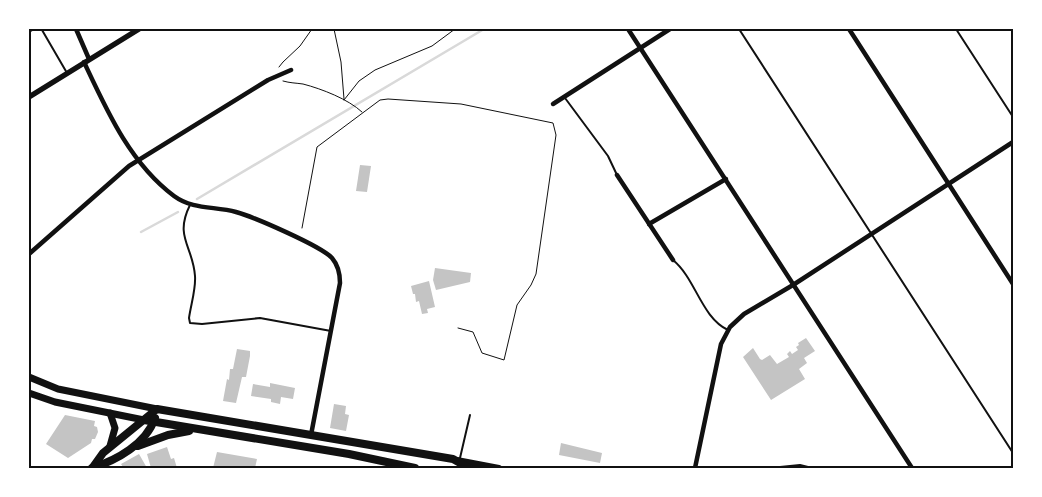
<svg xmlns="http://www.w3.org/2000/svg" width="1042" height="497" font-family="Spectral,serif">
  <style>
    .lines { fill: none; stroke-linecap: round; stroke-linejoin: round }
    .stream { stroke: #d9d9d9; stroke-width: 2.5 }
    .building { fill: #c4c4c4 }
    .path { stroke: #111; stroke-width: 1 }
    .service { stroke: #111; stroke-width: 2 }
    .minor { stroke: #111; stroke-width: 4.5 }
    .tertiary { stroke: #111; stroke-width: 5.5 }
    .secondary { stroke: #111; stroke-width: 6 }
    .primary { stroke: #111; stroke-width: 7 }
    .trunk { stroke: #111; stroke-width: 8 }
    .neatline { fill: none; stroke: #111; stroke-width: 2 }
  </style>
  <rect width="100%" height="100%" fill="#fff"/>
  <g class="lines">
    <!-- stream -->
    <g class="stream">
      <path d="M197,199L484,29"/>
      <path d="M141,232L178,212"/>
    </g>
  </g>
  <!-- building -->
  <g class="building">
    <path d="M360,165L371,166L367,192L356,191Z"/>
    <path d="M435,268L471,273L470,282L436,290L433,280Z"/>
    <path d="M429,281L435,307L427,309L428,313L422,314L419,301L416,302L415,294H413L411,286Z"/>
    <path d="M806,338L815,351L804,358L807,363L799,369L805,379L771,400L743,357L753,348L760,359L762,360L770,355L777,364L789,357L787,354L790,351L792,354L798,350L796,347L799,345L798,343Z"/>
    <path d="M237,349L250,351V356L246,377H242L236,403L223,401L227,379L229,380L230,369H233Z"/>
    <path d="M270,383L295,388L293,399L281,397L280,404L271,402V399L251,396L253,384L270,387Z"/>
    <path d="M334,404L346,406L345,414L349,415L346,431L330,428Z"/>
    <path d="M65,415L95,421L94,426L97,427L98,432L95,439H92L91,443L68,458L46,444Z"/>
    <path d="M561,443L602,453L600,463L559,455Z"/>
    <path d="M167,447L171,459L174,458L177,468H151L147,454Z"/>
    <path d="M217,452L257,459L255,468H213Z"/>
    <path d="M139,454L147,468H120L123,467L121,464Z"/>
  </g>
  <g class="lines">
    <!-- path -->
    <g class="path">
      <path d="M334,29L341,62L344,99"/>
      <path d="M279,67L283,62L300,46L312,29"/>
      <path d="M283,81C290,83 296,83 303,84C322,89 348,99 362,112"/>
      <path d="M344,100L359,81L375,70L432,46L455,29"/>
      <path d="M302,228L317,147L380,100L388,99L461,104L553,123L556,135L536,274L531,285L517,305L504,360L482,353L473,332L458,328"/>
    </g>
    <!-- service -->
    <g class="service">
      <path d="M37,29L42,30L67,73"/>
      <path d="M739,29L1013,453"/>
      <path d="M956,29L1013,117"/>
      <path d="M29,32L34,29"/>
      <path d="M565,98L608,156L617,175"/>
      <path d="M190,205C174,237 193,246 195,276C196,289 191,304 189,318L190,323L202,324L260,318L331,331"/>
      <path d="M673,260C696,279 701,317 728,330"/>
      <path d="M460,458L470,415"/>
      <path d="M770,468L800,465L812,468"/>
    </g>
    <!-- minor -->
    <g class="minor">
      <path d="M76,29L89,59"/>
      <path d="M628,29L912,468"/>
      <path d="M849,29L1013,284"/>
      <path d="M84,62C107,111 130,163 174,196C193,210 215,206 236,212C254,217 321,246 332,258C338,265 340,274 340,283L311,435"/>
      <path d="M553,104L670,29"/>
      <path d="M617,175L673,260"/>
      <path d="M649,224L726,179"/>
      <path d="M29,254L129,166L268,80L291,70"/>
      <path d="M695,468L721,344L730,327L744,314L793,285L1013,142"/>
    </g>
    <!-- tertiary -->
    <path class="tertiary" d="M29,97L139,29"/>
    <!-- secondary -->
    <path class="secondary" d="M457,460L499,468"/>
    <!-- primary -->
    <g class="primary">
      <path d="M29,377L58,389L157,409"/>
      <path d="M29,393L55,402L144,420"/>
      <path d="M110,413L115,428L110,446"/>
    </g>
    <!-- trunk -->
    <g class="trunk">
      <path d="M144,420L349,454L415,468"/>
      <path d="M138,446L168,435L189,431"/>
      <path d="M93,467L103,453L157,409L453,459L469,468"/>
      <path d="M92,468C117,460 146,444 155,418"/>
    </g>
  </g>
  <!-- border -->
  <rect width="1042" height="497" fill="none" stroke="#ffffff" stroke-width="60"/>
  <rect x="30" y="30" width="982" height="437" class="neatline"/>
</svg>
